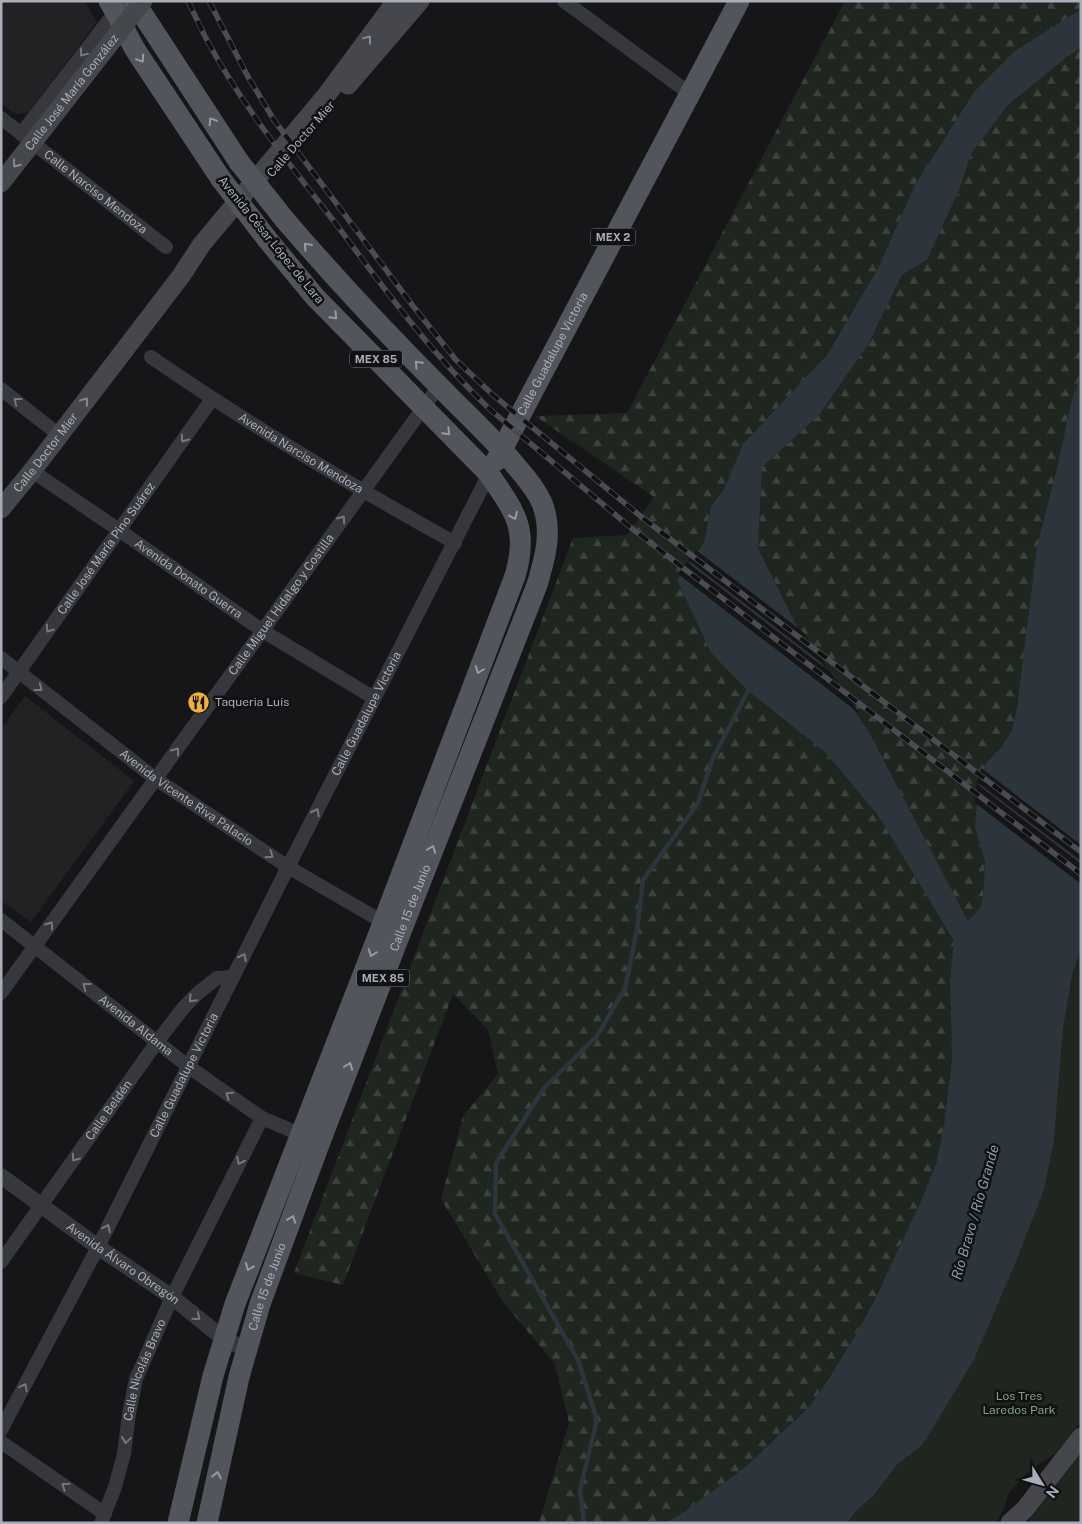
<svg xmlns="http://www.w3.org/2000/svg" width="1082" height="1524" font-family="'Public Sans',sans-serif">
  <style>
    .built { fill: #222225 }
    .green { fill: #1e261f }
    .forest { fill: url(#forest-firs) }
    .water { fill: #2c353c }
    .pier { fill: #161618 }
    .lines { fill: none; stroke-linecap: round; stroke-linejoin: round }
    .stream { stroke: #2c353c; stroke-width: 4.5 }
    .minor { stroke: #37383d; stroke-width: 14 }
    .tertiary { stroke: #37383d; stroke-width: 16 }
    .secondary { stroke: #45474d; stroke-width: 19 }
    .primary { stroke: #53555c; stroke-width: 21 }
    .rail-casing { stroke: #4a4c52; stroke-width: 5.5 }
    .rail { stroke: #111113; stroke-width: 4; stroke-dasharray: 11; stroke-linecap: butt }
    .secondary-bridge { stroke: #45474d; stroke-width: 19 }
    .primary-bridge { stroke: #53555c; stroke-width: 21 }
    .oneway { stroke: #858993 }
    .oneway2 { stroke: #757881 }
    .oneway3 { stroke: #979ba6 }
    .labels { text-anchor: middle; stroke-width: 5; stroke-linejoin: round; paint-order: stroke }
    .shield { fill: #111113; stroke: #7b7e86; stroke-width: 1 }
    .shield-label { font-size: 11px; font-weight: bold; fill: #a8adb8 }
    .street-label { font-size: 12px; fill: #a8adb8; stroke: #111113 }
    .poi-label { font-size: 12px; fill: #a8adb8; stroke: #111113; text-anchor: start }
    .park-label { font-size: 12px; fill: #7fa381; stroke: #111113 }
    .water-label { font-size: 14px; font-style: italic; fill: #7f9bb3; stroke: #111113 }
  </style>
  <defs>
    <pattern id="forest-firs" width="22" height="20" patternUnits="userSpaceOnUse" patternTransform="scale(1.25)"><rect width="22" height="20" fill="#1e261f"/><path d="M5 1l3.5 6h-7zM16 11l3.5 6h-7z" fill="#3c433d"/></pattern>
  </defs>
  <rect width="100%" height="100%" fill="#161618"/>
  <!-- built -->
  <g class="built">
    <path d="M1,1H84L97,22L28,113L15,114L1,103Z"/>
    <path d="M25,696L134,781L31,922L1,901V729Z"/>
  </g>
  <!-- green -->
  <g class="green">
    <path d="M1081,951V1422L1055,1454L1030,1470L1009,1493L1004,1508L996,1523H847L857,1510L873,1496L897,1465L916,1450L923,1443L974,1360L1018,1257L1044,1190L1054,1141L1063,1029L1073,971Z"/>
    <path d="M1081,1451V1523H1027Z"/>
  </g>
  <!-- forest -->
  <g class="forest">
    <path d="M845,1H1081V9L1053,27L974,92L915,185L878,268L827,355L743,444L724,489L711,506L704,543L677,580L711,653L748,691L825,752L879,817L954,941L950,978L952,1059L944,1125L936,1164L920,1203L874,1301L855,1336L826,1383L809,1407L744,1468L684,1512L665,1523H539L569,1423L555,1364L503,1302L441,1199L463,1116L498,1074L488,1030L453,994L343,1285L294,1273L573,538L627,535L654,497L535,416L627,413Z"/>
    <path d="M1081,48V375L1072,399L1057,468L1029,616L1017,707L1012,730L1002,746L986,763L975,828L985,863L983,896L980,908L968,922L869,732L800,632L758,548L762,467L820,414L869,343L902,275L927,260L960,188L971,154L1008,105L1067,57Z"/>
  </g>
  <!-- water -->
  <path class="water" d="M1081,9V48L1067,57L1008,105L971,154L960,188L927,260L902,275L869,343L820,414L762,467L758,548L800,632L869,732L968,921L980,908L983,896L985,863L975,828L977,800L981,774L986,763L1002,746L1012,730L1017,707L1037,546L1057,468L1072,399L1081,375V951L1073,971L1063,1029L1054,1141L1044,1190L1018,1257L974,1360L923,1444L916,1450L897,1465L873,1496L857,1510L847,1523H665L684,1512L744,1468L809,1407L826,1383L855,1336L874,1301L920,1203L936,1164L944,1125L952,1059L950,978L954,941L879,817L825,752L748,691L711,653L677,580L704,543L711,506L724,489L743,444L827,355L878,268L915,185L974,92L1015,51Z"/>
  <!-- pier -->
  <g class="pier">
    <path d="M696,550L803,632L827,667L688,560Z"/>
    <path d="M687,562L830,672L860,714L678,574Z"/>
    <path d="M981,768L1081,845V861L977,782Z"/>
    <path d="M977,784L1081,864V884L974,802Z"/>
  </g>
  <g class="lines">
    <!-- stream -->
    <path class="stream" d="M584,1523L580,1490L597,1420L578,1360L495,1214L496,1163L544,1088L597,1036L625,988L637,930L643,880L698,803L713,758L748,691"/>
    <!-- minor -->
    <g class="minor">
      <path d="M564,1L689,93"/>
      <path id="s1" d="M1,118L166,247"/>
      <path d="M21,134L116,11L125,1"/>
      <path id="s2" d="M151,357C249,425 351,485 455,543"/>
      <path d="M1,389L59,435"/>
      <path id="s3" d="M32,471L119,530L263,631L374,698"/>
      <path id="s4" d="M1,658L156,779L288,867L383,922"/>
      <path id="s5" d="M1,697L212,399"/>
      <path id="s6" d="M1,920L189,1067L262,1118L302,1135"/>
      <path id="s7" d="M1,993L439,386"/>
      <path id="s8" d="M1,1262L157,1042L184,1007L198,993L217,978L233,977"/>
      <path id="s9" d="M1,1430L98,1247L288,867L489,474"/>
      <path d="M1,1442L105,1514"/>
      <path id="s10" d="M101,1523L115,1487L124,1454L129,1414L136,1379L172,1297L262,1118"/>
    </g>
    <!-- tertiary -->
    <path class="tertiary" id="s11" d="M1,1176L98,1247L172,1297L224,1339L246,1349"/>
    <!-- secondary -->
    <g class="secondary">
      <path d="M348,85L420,1"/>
      <path id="s12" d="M1,509L32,471L181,276L202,244L328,93L396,1"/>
      <path d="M1010,1523L1025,1509L1081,1437"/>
    </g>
    <!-- primary -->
    <g class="primary">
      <path d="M109,1C120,18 127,37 138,54L221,179"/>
      <path d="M134,1L239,162"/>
      <path id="s13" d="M496,461L739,1"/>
      <path d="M178,1523L213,1376L235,1304L378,936L515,576C529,529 515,512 489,474L315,297L267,239"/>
      <path id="s14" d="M207,1523L239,1377L260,1304L318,1147L398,939L537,585C545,558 553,531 542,503C536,489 526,478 516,466C493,438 465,413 440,387C386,333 334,277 285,220"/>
    </g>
    <defs>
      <g id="rail">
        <path d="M188,1C195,15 201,29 208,42C243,107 291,166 336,224C385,290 433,356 493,412L630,527L1081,874"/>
        <path d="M209,1L247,75L274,120L413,306L456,360L493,395L644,519L1081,852"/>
      </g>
    </defs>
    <!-- rail casing -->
    <use href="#rail" class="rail-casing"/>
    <!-- rail -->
    <use href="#rail" class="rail"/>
    <!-- secondary-bridge -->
    <path class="secondary-bridge" id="s15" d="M1,183L143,1"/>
    <!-- primary-bridge -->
    <g class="primary-bridge">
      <path d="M239,162L285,220"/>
      <path d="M221,179L267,239"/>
    </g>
  </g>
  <!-- one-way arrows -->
  <defs><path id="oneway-chevron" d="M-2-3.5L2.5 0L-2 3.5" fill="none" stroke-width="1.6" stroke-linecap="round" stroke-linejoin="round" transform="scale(1.25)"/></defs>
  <g class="oneway">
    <use href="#oneway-chevron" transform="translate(368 39) rotate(-53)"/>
    <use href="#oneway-chevron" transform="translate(16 164) rotate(128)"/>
    <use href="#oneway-chevron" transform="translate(85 401) rotate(-53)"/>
  </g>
  <g class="oneway2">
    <use href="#oneway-chevron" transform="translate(83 53) rotate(128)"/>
    <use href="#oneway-chevron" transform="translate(17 401) rotate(-142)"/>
    <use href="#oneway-chevron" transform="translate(184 439) rotate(125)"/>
    <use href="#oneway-chevron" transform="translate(342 519) rotate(-55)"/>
    <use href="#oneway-chevron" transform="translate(49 629) rotate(125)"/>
    <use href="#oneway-chevron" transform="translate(39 688) rotate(38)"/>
    <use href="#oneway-chevron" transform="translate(176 751) rotate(-54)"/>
    <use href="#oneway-chevron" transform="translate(316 812) rotate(-63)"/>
    <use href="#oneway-chevron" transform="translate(270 855) rotate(34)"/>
    <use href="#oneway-chevron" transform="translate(50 925) rotate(-54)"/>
    <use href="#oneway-chevron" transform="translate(243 957) rotate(-63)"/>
    <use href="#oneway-chevron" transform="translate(86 986) rotate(-142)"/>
    <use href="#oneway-chevron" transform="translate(192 999) rotate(134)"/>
    <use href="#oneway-chevron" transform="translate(229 1095) rotate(-145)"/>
    <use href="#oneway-chevron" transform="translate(75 1158) rotate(125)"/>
    <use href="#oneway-chevron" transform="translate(240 1161) rotate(117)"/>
    <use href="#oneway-chevron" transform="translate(107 1228) rotate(-63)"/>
    <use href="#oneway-chevron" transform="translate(197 1317) rotate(39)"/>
    <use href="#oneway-chevron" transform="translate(24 1387) rotate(-62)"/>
    <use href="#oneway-chevron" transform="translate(126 1440) rotate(98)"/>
    <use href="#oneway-chevron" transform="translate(65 1486) rotate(-146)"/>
  </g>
  <g class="oneway3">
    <use href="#oneway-chevron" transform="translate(141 59) rotate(57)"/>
    <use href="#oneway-chevron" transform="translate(212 121) rotate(-123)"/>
    <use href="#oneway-chevron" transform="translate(307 246) rotate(-131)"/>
    <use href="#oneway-chevron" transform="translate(334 316) rotate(46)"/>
    <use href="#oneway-chevron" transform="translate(418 364) rotate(-133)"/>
    <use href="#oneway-chevron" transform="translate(447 432) rotate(45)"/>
    <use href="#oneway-chevron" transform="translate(514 516) rotate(65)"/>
    <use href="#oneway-chevron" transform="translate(479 670) rotate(111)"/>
    <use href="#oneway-chevron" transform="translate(432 849) rotate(-69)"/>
    <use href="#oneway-chevron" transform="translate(372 953) rotate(111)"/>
    <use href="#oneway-chevron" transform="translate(349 1066) rotate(-69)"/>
    <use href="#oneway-chevron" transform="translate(292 1219) rotate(-70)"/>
    <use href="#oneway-chevron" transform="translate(249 1267) rotate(112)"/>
    <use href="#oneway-chevron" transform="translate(217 1475) rotate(-78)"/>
  </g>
  <!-- icons -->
  <defs>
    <symbol id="restaurant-disc" viewBox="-11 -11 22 22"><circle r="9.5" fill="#f2b134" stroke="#111113"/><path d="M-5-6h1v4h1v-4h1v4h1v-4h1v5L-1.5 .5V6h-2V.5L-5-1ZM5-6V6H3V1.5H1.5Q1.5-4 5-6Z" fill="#111"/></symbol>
  </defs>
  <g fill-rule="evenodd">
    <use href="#restaurant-disc" x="186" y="690" width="25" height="25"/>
  </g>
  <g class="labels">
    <!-- shield labels -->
    <g class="shield">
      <rect x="590.5" y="228.5" width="45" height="17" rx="4"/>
      <rect x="350" y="350.5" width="52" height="17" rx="4"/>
      <rect x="357" y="969.5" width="52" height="17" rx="4"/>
    </g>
    <g class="shield-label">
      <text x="613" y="241">MEX 2</text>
      <text x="376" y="363">MEX 85</text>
      <text x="383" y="982">MEX 85</text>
    </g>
    <!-- street labels -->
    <g class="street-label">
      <text dy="4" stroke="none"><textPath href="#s15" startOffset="115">Calle José María González</textPath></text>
      <text transform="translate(301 139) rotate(-49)" y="4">Calle Doctor Mier</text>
      <text dy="4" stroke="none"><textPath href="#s1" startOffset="120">Calle Narciso Mendoza</textPath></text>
      <text transform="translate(271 240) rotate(51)" y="4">Avenida César López de Lara</text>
      <text dy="4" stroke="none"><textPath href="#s13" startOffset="121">Calle Guadalupe Victoria</textPath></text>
      <text dy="4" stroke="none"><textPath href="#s12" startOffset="72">Calle Doctor Mier</textPath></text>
      <text dy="4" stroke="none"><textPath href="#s2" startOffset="178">Avenida Narciso Mendoza</textPath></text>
      <text dy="4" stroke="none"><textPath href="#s5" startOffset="182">Calle José María Pino Suárez</textPath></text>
      <text dy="4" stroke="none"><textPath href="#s3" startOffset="190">Avenida Donato Guerra</textPath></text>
      <text dy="4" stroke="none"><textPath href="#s7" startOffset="479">Calle Miguel Hidalgo y Costilla</textPath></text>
      <text dy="4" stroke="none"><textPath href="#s9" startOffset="804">Calle Guadalupe Victoria</textPath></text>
      <text dy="4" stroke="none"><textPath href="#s4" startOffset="232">Avenida Vicente Riva Palacio</textPath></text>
      <text dy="4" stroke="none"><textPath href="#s14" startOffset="649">Calle 15 de Junio</textPath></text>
      <text dy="4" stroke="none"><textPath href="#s6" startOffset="171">Avenida Aldama</textPath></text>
      <text dy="4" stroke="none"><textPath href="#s9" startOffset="399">Calle Guadalupe Victoria</textPath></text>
      <text dy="4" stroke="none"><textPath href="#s8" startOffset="186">Calle Beldén</textPath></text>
      <text dy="4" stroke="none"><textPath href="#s11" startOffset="150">Avenida Álvaro Obregón</textPath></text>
      <text dy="4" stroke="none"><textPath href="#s14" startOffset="244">Calle 15 de Junio</textPath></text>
      <text dy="4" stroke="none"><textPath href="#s10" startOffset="160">Calle Nicolás Bravo</textPath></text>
    </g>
    <!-- poi labels -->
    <g class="poi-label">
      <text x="215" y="706">Taqueria Luis</text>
    </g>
    <!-- park labels -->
    <g class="park-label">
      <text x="1019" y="1400">Los Tres<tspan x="1019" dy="14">Laredos Park</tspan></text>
    </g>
    <!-- water labels -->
    <g class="water-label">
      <text transform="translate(975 1212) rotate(-74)" y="5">Río Bravo / Rio Grande</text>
    </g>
  </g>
  <!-- border -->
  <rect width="1082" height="1524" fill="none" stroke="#a8adb8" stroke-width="5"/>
  <!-- north arrow -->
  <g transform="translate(1042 1484) rotate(127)" stroke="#111113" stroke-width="4" paint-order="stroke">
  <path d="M0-4L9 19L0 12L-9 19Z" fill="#a8adb8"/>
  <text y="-8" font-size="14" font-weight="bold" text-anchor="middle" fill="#a8adb8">N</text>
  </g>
</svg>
